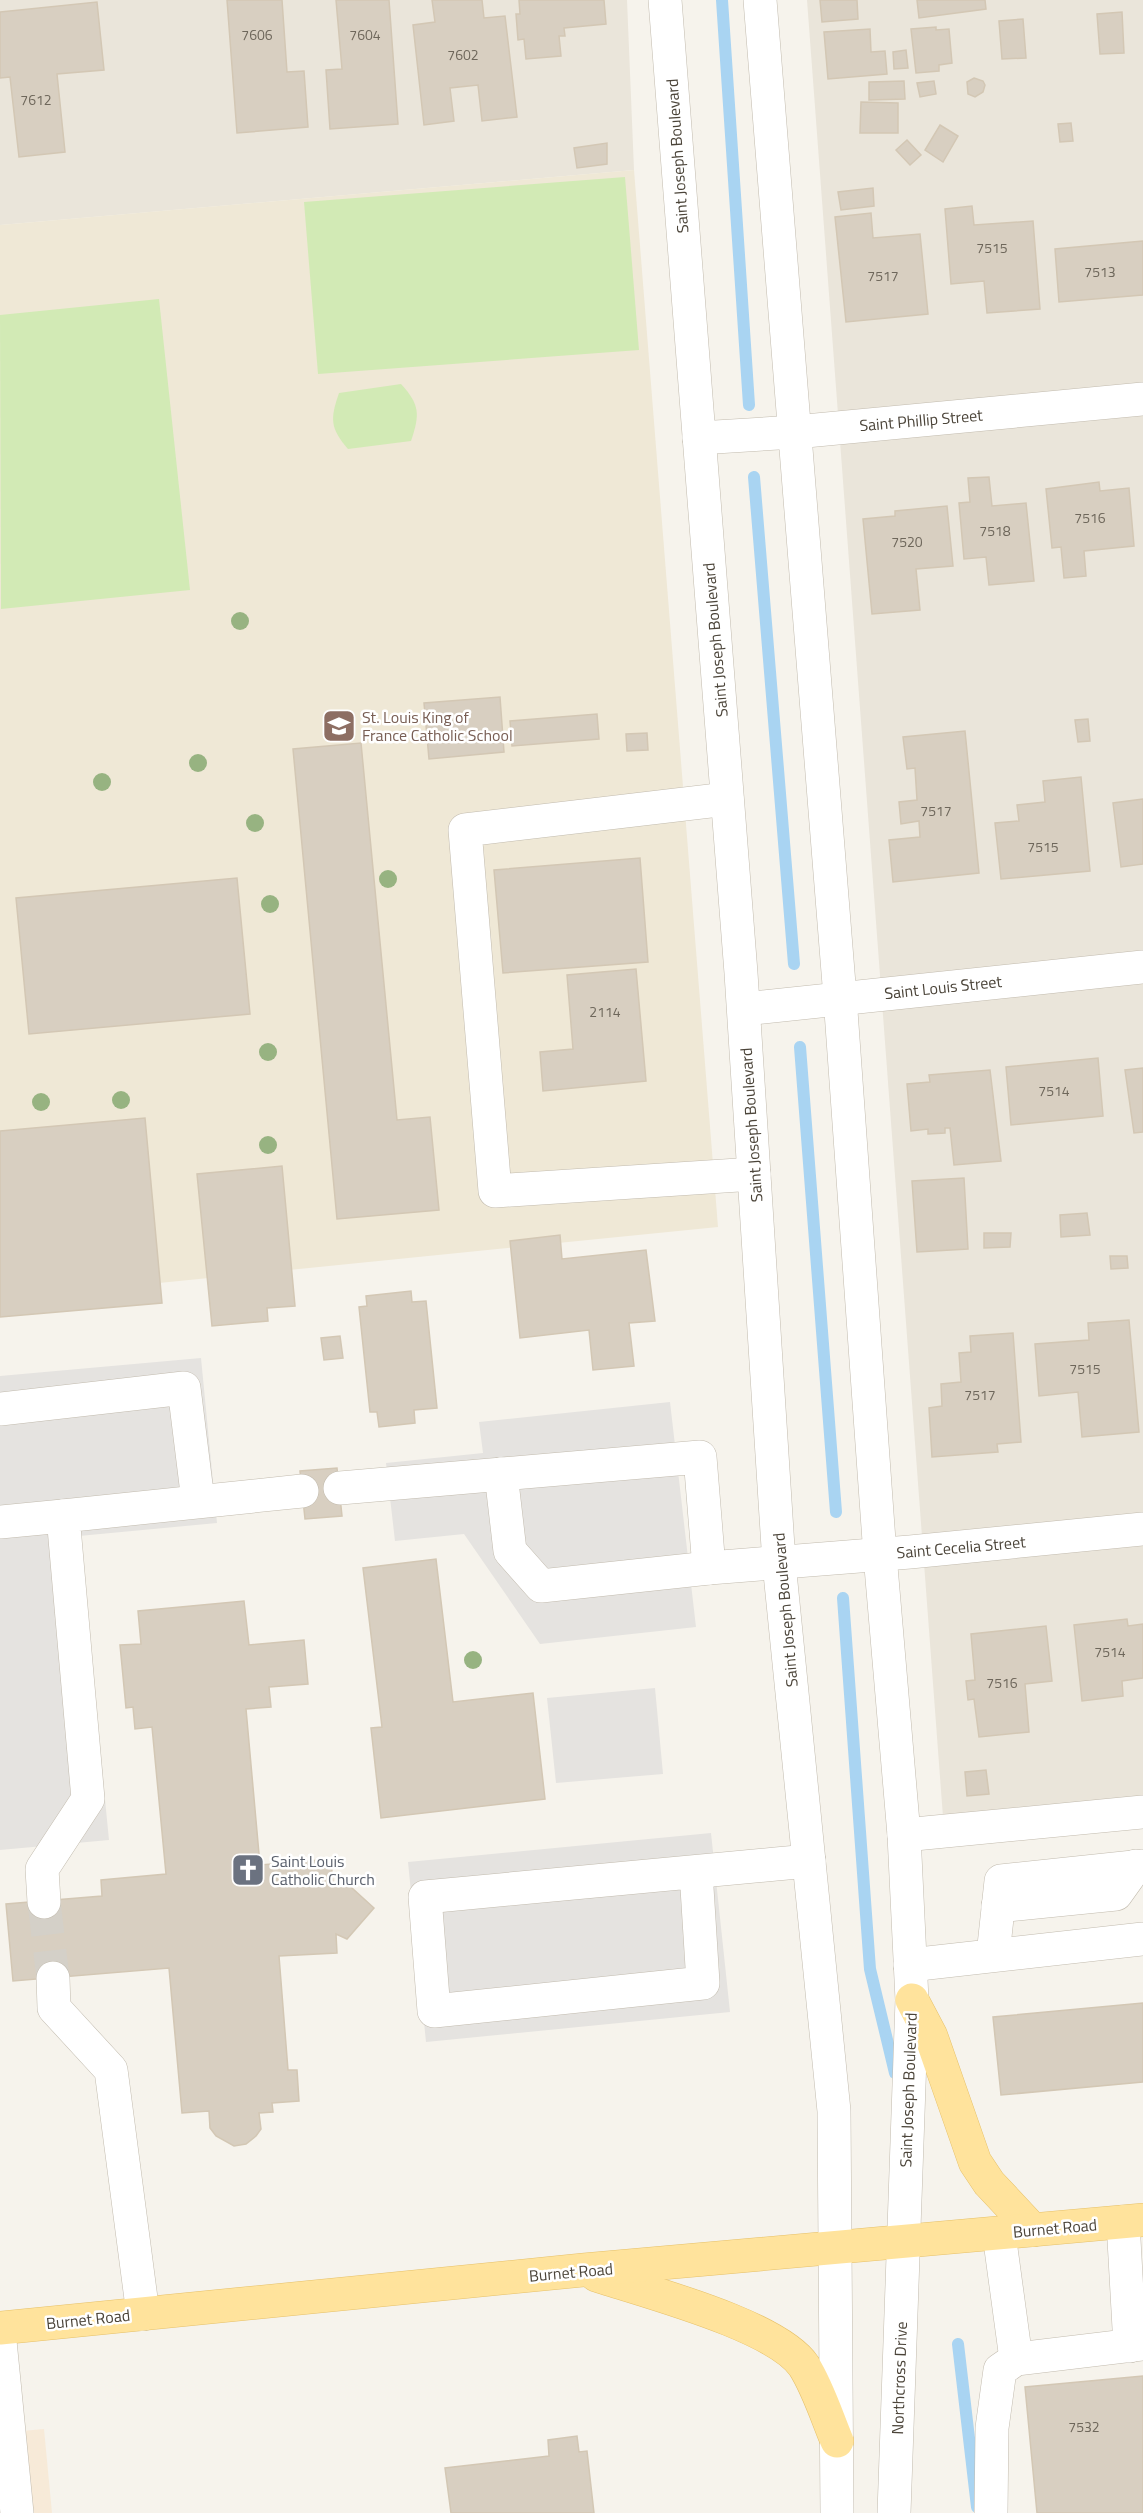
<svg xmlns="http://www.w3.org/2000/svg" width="1143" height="2513" font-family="'Titillium Web',sans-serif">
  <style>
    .residential { fill: #eae5da }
    .commercial { fill: #f7ead8 }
    .education { fill: #efe8d6 }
    .green { fill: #d2eab5 }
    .parking { fill: #e5e3e0 }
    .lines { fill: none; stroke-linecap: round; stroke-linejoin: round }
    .stream { stroke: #a9d4f2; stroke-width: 12 }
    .building { fill: #d8cfc1; stroke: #d3c7b4; stroke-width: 1.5 }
    .minor-tunnel { stroke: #d4d0c8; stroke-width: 33; stroke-dasharray: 33 16; stroke-linecap: butt }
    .minor-casing { stroke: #c2bbae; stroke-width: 34 }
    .major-casing { stroke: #e6c16a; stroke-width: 34 }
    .minor { stroke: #fff; stroke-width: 33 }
    .major { stroke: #ffe39c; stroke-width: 33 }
    .tree { fill: #97b381 }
    .labels { text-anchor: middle; stroke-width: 5; stroke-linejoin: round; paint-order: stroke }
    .number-label { font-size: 14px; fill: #6e675b }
    .street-label { font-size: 16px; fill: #4b4439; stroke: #fff }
    .education-label { font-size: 16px; fill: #785e54; stroke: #fff; text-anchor: start }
    .worship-label { font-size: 16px; fill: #5b616d; stroke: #fff; text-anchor: start }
  </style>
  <rect width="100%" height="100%" fill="#f6f3ec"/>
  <!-- residential -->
  <g class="residential">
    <path d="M0,0H627L634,170L0,225Z"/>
    <path d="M807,0H1143V1807L943,1817Z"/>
  </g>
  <!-- commercial -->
  <path class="commercial" d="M44,2429L52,2513H0V2433Z"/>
  <!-- education -->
  <path class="education" d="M634,170L718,1227L0,1299V225Z"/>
  <!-- green -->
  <g class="green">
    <path d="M625,177L639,350L318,374L304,202Z"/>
    <path d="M159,299L190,590L1,609L0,315Z"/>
    <path d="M401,384C420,405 420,414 411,441L348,449C330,428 330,419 339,393Z"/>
  </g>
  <!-- parking -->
  <g class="parking">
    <path d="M201,1358L217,1523L79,1536L109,1840L0,1850V1376Z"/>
    <path d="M670,1402L696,1627L540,1644L464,1534L395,1541L386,1463L483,1453L479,1422Z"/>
    <path d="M655,1688L663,1774L556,1783L547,1698Z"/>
    <path d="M711,1833L730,2012L426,2042L408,1862Z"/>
  </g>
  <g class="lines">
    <!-- stream -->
    <g class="stream">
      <path d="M722,0L749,405"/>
      <path d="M754,477L794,964"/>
      <path d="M800,1047L836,1512"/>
      <path d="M843,1598L870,1969L895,2073"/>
      <path d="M958,2344L977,2507"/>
    </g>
  </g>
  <!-- building -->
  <g class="building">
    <path d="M227,0H282L287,72L304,71L308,127L237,133Z"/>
    <path d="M336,0H389L398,124L330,129L326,70L342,69Z"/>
    <path d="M432,0H482L484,18L505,16L517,117L482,121L478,85L450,88L454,121L424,125L413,25L435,22Z"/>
    <path d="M519,0H604L606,24L564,28L565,36H559L561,56L526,59L524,39L518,40L516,14H520Z"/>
    <path d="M820,0H857L858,19L822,22Z"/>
    <path d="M917,0H985L986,9L919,18Z"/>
    <path d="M97,2L104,70L57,74L65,152L19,157L10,77L0,78V12Z"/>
    <path d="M1122,12L1124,53L1100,54L1097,14Z"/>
    <path d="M1023,19L1026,58L1002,59L999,21Z"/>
    <path d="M936,27V30L949,29L952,63L939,65V71L916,73L911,29Z"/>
    <path d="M870,29L871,52L885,51L887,74L828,79L824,32Z"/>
    <path d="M906,50L908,68L894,69L893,52Z"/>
    <path d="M974,78L983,81L985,85L983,92L975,97L968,94L967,82Z"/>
    <path d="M904,81L905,99L869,100V82Z"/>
    <path d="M934,81L936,94L920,97L917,83Z"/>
    <path d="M861,102L898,103V133H860Z"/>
    <path d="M1071,123L1073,141L1060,142L1058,124Z"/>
    <path d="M940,125L958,136L943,162L925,150Z"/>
    <path d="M907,140L921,155L910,165L896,150Z"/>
    <path d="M607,143V164L577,168L574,148Z"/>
    <path d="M873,188L874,206L841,210L838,192Z"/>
    <path d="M972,206L974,225L1033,221L1040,309L987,313L984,281L951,284L945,209Z"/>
    <path d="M871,213L873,238L920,234L928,314L846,322L835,217Z"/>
    <path d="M1143,241V295L1059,302L1055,249Z"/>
    <path d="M989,477L992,506L1026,503L1034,581L989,585L986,557L964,559L959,503L970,502L968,478Z"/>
    <path d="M1099,482L1100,491L1129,488L1134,546L1084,551L1086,576L1064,578L1061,547L1052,548L1046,489Z"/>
    <path d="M947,506L953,566L916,569L920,610L872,614L863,519L895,516V511Z"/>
    <path d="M500,697L504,752L429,759L424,703Z"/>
    <path d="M597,714L599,739L512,746L510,721Z"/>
    <path d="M1088,719L1090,741L1078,742L1075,720Z"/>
    <path d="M965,731L979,873L893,882L889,840L920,837L919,821L901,824L899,802L917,800L915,768L907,769L903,737Z"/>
    <path d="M647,733L648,750L627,751L626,734Z"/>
    <path d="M361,743L397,1120L430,1117L439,1210L337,1219L293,749Z"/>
    <path d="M1081,777L1090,871L1001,879L995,823L1019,821L1017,805L1045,802L1043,781Z"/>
    <path d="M1143,799V864L1121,867L1113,803Z"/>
    <path d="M640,858L648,962L503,973L494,870Z"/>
    <path d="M237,878L250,1014L29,1034L16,898Z"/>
    <path d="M636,969L646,1081L543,1091L540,1052L573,1049L567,975Z"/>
    <path d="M1098,1058L1103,1116L1011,1125L1006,1067Z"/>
    <path d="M1143,1068V1132L1134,1133L1125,1070Z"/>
    <path d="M990,1070L1001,1161L954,1165L950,1128H945V1133L928,1134V1129L911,1131L907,1084L930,1082L929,1075Z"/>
    <path d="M145,1118L162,1303L0,1317V1131Z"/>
    <path d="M282,1166L295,1306L267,1308L268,1321L212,1326L197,1174Z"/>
    <path d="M964,1178L968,1249L917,1252L912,1181Z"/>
    <path d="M1087,1213L1090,1235L1061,1237L1060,1215Z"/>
    <path d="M984,1233H1011L1010,1247L984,1248Z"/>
    <path d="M560,1235L562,1259L646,1250L655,1321L629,1323L634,1366L593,1370L589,1330L520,1338L510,1241Z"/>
    <path d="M1110,1256H1127L1128,1268L1111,1269Z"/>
    <path d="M411,1291L412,1302L426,1301L437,1408L414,1410L415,1423L379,1427L377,1412H370L359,1307L367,1306L366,1296Z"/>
    <path d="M1129,1320L1139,1432L1082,1437L1078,1392L1039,1396L1035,1344L1089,1340L1088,1323Z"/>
    <path d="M1013,1333L1021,1442L997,1444L998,1452L932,1457L929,1408L942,1406L941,1384L961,1382L959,1353L971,1352L970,1336Z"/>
    <path d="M340,1336L343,1358L324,1360L321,1338Z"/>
    <path d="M337,1468L342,1516L305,1519L300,1471Z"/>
    <path d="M436,1559L453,1702L533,1693L545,1799L381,1818L371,1728L382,1727L363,1568Z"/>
    <path d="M244,1601L249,1645L304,1640L308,1684L269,1687L271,1707L246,1709L260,1865L331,1859L333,1884L342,1879L374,1908L347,1939L336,1934L337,1953L279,1956L288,2070H297L299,2101L272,2103L273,2112L259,2113L261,2129L256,2136L246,2144L234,2146L216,2136L210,2128L209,2111L182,2113L169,1968L13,1981L6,1904L102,1896L101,1880L166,1874L152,1727L135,1729L133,1707L126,1708L120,1645L141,1644L138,1611Z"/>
    <path d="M1127,1619L1128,1626L1143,1624V1678L1122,1681L1123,1696L1082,1701L1074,1625Z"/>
    <path d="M1046,1626L1052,1681L1025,1684L1029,1732L979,1737L974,1699L968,1700L966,1681L975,1680L971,1634Z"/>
    <path d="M986,1770L989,1794L967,1796L965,1772Z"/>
    <path d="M1143,2003V2082L1001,2095L993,2017Z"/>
    <path d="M1143,2376V2513H1037L1025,2387Z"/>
    <path d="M577,2436L579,2452L587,2451L594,2513H451L445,2468L549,2456L548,2440Z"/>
  </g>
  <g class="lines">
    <!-- minor-tunnel -->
    <path class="minor-tunnel" d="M44,1902L53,1978"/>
    <defs>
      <g id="minor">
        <path d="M665,0L741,973L779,1563L834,2111L837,2513"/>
        <path d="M760,0L840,997L880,1555L904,1835L912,2000L894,2513"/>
        <path d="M699,438L795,432L1143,399"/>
        <path d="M727,799L465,830L495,1191L754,1174"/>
        <path d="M744,1009L1143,967"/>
        <path d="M0,1409L184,1388L198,1501"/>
        <path d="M501,1474L510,1551L541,1586L709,1568"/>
        <path d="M340,1488L700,1457L709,1568L910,1552L1143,1529"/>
        <path d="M0,1522L63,1516"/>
        <path d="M904,1835L1143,1812"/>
        <path d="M696,1872L703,1983L434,2011L425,1897L776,1864L809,1861"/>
        <path d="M44,1902L42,1869L88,1799L63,1516L302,1491"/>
        <path d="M998,1906L1116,1894L1136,1866"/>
        <path d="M993,1955L1001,1881L1143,1866"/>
        <path d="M910,1965L1143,1939"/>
        <path d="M53,1978L54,2008L111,2070L143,2314"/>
        <path d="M1123,2222L1130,2346"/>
        <path d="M999,2234L1016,2359"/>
        <path d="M0,2341L17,2513"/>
        <path d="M991,2513L992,2428L1000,2370L1016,2359L1143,2344"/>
      </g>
      <g id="major">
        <path d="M912,2000L931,2036L975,2162L989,2183L1033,2230"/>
        <path d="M596,2275C647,2292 776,2325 804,2366C818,2388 827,2417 837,2441"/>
        <path d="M0,2328L583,2270L1143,2220"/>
      </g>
    </defs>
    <!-- minor casing -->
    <use href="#minor" class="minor-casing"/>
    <!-- major casing -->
    <use href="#major" class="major-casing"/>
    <!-- minor -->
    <use href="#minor" class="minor"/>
    <!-- major -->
    <use href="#major" class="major"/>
  </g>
  <!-- trees -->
  <g class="tree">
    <circle cx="240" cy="621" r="9"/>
    <circle cx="198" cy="763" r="9"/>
    <circle cx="102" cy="782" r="9"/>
    <circle cx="255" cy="823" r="9"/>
    <circle cx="388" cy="879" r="9"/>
    <circle cx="270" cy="904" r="9"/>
    <circle cx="268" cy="1052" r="9"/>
    <circle cx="121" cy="1100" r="9"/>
    <circle cx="41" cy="1102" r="9"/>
    <circle cx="268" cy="1145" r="9"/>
    <circle cx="473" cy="1660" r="9"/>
  </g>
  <!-- icons -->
  <defs>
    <symbol id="school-square" viewBox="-11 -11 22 22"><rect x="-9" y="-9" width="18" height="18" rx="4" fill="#8d6e63" stroke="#fff"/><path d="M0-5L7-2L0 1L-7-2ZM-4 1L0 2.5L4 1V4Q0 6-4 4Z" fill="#fff"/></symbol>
    <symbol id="church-square" viewBox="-11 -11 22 22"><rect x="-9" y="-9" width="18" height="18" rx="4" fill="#6b7280" stroke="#fff"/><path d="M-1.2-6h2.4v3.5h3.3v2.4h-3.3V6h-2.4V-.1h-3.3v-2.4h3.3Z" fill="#fff"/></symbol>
  </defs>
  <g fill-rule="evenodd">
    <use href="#school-square" x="320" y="707" width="38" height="38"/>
    <use href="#church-square" x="229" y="1851" width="38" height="38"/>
  </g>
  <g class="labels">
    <!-- number labels -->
    <g class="number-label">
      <text x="257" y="40">7606</text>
      <text x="365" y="40">7604</text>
      <text x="463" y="60">7602</text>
      <text x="36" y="105">7612</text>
      <text x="992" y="253">7515</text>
      <text x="1100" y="277">7513</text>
      <text x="883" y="281">7517</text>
      <text x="1090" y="523">7516</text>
      <text x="995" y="536">7518</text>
      <text x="907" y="547">7520</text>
      <text x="936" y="816">7517</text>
      <text x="1043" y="852">7515</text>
      <text x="605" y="1017">2114</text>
      <text x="1054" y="1096">7514</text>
      <text x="1085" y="1374">7515</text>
      <text x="980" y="1400">7517</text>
      <text x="1110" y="1657">7514</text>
      <text x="1002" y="1688">7516</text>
      <text x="1084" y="2432">7532</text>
    </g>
    <!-- street labels -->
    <g class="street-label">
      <text transform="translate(677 156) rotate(-94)" y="6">Saint Joseph Boulevard</text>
      <text transform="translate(921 420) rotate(-5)" y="6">Saint Phillip Street</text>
      <text transform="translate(715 640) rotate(-95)" y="6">Saint Joseph Boulevard</text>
      <text transform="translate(943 987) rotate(-6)" y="6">Saint Louis Street</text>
      <text transform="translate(751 1125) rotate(-94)" y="6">Saint Joseph Boulevard</text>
      <text transform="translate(961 1547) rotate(-5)" y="6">Saint Cecelia Street</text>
      <text transform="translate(785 1610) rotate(-95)" y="6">Saint Joseph Boulevard</text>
      <text transform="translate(908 2090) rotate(-88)" y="6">Saint Joseph Boulevard</text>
      <text transform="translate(1055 2228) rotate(-5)" y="6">Burnet Road</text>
      <text transform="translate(571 2272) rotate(-5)" y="6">Burnet Road</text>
      <text transform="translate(88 2319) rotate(-6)" y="6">Burnet Road</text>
      <text transform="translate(899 2378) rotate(-88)" y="6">Northcross Drive</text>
    </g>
    <!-- education labels -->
    <g class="education-label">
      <text x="362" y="723">St. Louis King of<tspan x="362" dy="18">France Catholic School</tspan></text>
    </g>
    <!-- worship labels -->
    <g class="worship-label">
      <text x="271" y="1867">Saint Louis<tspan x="271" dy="18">Catholic Church</tspan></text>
    </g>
  </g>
</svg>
